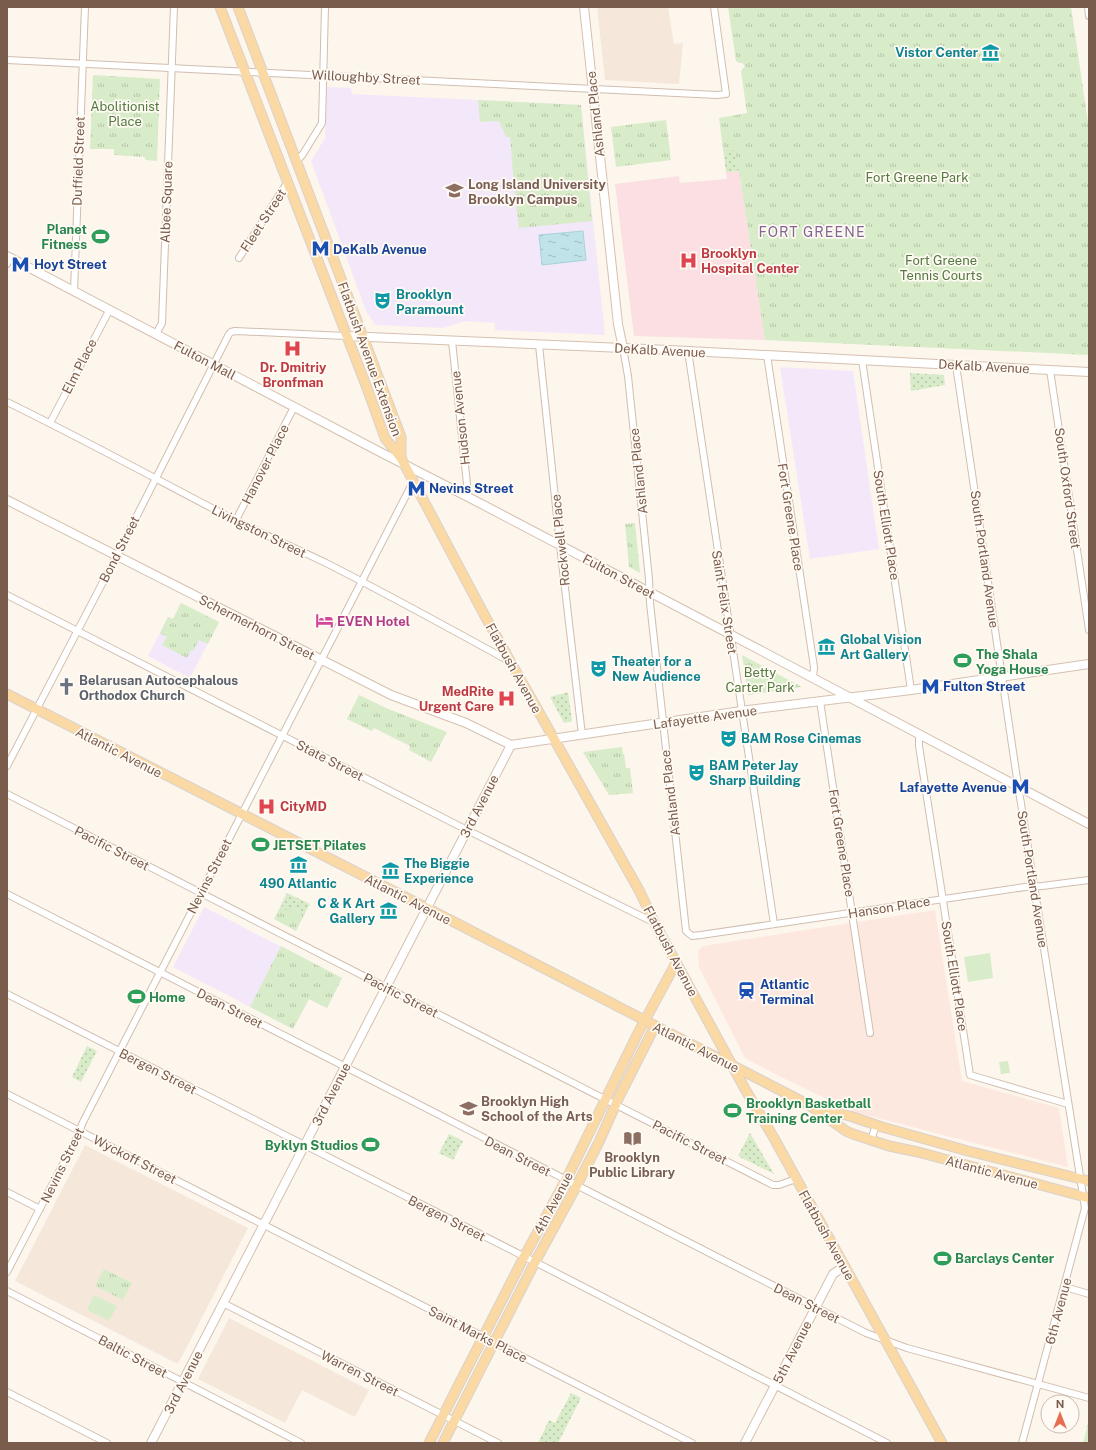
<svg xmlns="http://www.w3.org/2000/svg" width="1096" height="1450" font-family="'Public Sans',sans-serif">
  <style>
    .residential { fill: #f5e8da }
    .commercial { fill: #fde8e0 }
    .education { fill: #f3e8fa }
    .medical { fill: #fbdfe3 }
    .grass { fill: #d8ecc9 }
    .park { fill: url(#park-tufts) }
    .garden { fill: url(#garden-dots) }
    .water { fill: url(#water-ripples); stroke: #a5d3da }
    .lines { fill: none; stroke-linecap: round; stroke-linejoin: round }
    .street-casing { stroke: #d1beb0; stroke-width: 8 }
    .secondary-casing { stroke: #d6c0b0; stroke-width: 10 }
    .primary-casing { stroke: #dad1cd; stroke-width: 11 }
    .street { stroke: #fff; stroke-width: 6 }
    .secondary { stroke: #fff; stroke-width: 8 }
    .primary { stroke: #fbd9a5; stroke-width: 9 }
    .labels { text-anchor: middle; stroke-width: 3.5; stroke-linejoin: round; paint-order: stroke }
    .culture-label { font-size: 13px; font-weight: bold; fill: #0d838f; stroke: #fffaf3; text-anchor: start }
    .street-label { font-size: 13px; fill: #7a5c4d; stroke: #fffaf3 }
    .park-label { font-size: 13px; fill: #537a41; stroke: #fffaf3 }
    .education-label { font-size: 13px; font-weight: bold; fill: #785e54; stroke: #fffaf3; text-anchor: start }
    .leisure-label { font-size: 13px; font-weight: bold; fill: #27864d; stroke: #fffaf3; text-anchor: start }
    .transit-label { font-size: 13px; font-weight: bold; fill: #164399; stroke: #fffaf3; text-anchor: start }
    .health-label { font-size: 13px; font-weight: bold; fill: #be3a42; stroke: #fffaf3; text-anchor: start }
    .hotel-label { font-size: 13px; font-weight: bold; fill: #b23c85; stroke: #fffaf3; text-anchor: start }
    .worship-label { font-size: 13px; font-weight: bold; fill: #5b616d; stroke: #fffaf3; text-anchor: start }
    .neighbourhood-label { font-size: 14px; letter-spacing: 1px; fill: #846695; stroke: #fffaf3 }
  </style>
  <defs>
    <pattern id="park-tufts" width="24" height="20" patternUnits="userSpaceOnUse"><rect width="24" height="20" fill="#d8ecc9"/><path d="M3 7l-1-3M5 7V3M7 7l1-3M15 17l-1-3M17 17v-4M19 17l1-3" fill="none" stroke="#b4c2a5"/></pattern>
    <pattern id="garden-dots" width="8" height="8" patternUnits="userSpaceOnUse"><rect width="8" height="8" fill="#d8ecc9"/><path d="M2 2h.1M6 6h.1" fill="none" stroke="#b4c2a5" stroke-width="1.8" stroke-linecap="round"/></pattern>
    <pattern id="water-ripples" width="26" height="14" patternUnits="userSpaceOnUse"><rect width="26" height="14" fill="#bfe3e8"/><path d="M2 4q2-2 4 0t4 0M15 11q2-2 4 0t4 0" fill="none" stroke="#a0bbbe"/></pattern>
  </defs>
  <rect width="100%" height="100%" fill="#fdf6ec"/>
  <!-- residential -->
  <g class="residential">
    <path d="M597,7H668L674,44L683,43L679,84L605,80Z"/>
    <path d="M85,1145L248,1228L178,1364L15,1281Z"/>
    <path d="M229,1318L369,1390L355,1417L302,1390L285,1423L198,1379Z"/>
  </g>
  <!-- commercial -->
  <path class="commercial" d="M935,910L962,1081L1059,1108L1068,1167L854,1112L783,1078L745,1058L699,967L698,951L703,946Z"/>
  <!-- education -->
  <g class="education">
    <path d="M327,87L351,88L352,94L581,105L605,335L495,330L494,316V323L466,321L442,328L376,325L374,323L366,311L311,161L325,138Z"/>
    <path d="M780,367L853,371L879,549L810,559Z"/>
    <path d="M181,603L219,622L190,678L148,656L168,617L173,619Z"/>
    <path d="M204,907L342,978L327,1008L309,999L293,1029L173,967Z"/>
  </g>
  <!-- medical -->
  <path class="medical" d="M739,171L765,340L634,336L615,184L679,176L680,183L727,179L726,172Z"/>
  <!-- grass -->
  <g class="grass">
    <path d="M990,953L993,978L968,982L964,957Z"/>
    <path d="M94,1295L117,1306L109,1321L87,1310Z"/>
  </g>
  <!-- park -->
  <g class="park">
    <path d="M728,7H1071L1089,129V355L765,340L739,171L726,172L719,118L747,113L741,71L745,66L742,63H739L736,61Z"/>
    <path d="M93,75L160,79L157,161L146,160L144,157L114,155V149H90Z"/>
    <path d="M478,100L581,105L592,221L519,228L516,204L496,206V198L515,196L510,137H506L499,121L480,122Z"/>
    <path d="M666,120L671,160L616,167L611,127Z"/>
    <path d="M635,523L640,573L629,567L625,524Z"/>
    <path d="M181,603L219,622L208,644L199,640L193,651L191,650L187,658L162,645L167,637L160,633L168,617L173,619Z"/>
    <path d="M742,655L802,687L748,695Z"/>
    <path d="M359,695L386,708L447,732L431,762L409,750L410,746L374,728L372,731L347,719Z"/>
    <path d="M622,747L623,754H624L626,768H630L633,793L609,795L583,752Z"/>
    <path d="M281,905L283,908H294L305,913L296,931L274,919Z"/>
    <path d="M281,946L342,978L327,1008L309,999L293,1029L250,1007Z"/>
    <path d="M1008,1061L1010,1073L1001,1074L999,1062Z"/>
    <path d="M104,1269L132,1283L123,1300L95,1286Z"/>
    <path d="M1089,1420V1443H1083Z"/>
  </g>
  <!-- garden -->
  <g class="garden">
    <path d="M734,150L739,170L727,172L724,153Z"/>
    <path d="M910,373L944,375L945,385L911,391Z"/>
    <path d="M568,692L572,721L564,723L550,697Z"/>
    <path d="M287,893L310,904L305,913L294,908C288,910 286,912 281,905Z"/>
    <path d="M87,1046L97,1051L81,1082L72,1077Z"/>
    <path d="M750,1133L774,1174L738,1156Z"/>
    <path d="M449,1134L463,1141L453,1160L439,1153Z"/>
    <path d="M571,1393L581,1398L558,1443H538L549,1420L555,1423Z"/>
  </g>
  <!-- water -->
  <path class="water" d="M583,231L586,260L542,265L539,235Z"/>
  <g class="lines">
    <defs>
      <g id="street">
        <path d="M1088,7L1089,16"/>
        <path d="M7,60C244,70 480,85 717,95L726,94L714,7"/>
        <path d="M296,162L303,154L322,123L325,7"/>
        <path d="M239,258L287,183"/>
        <path d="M7,264L10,258"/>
        <path d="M74,291L85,7"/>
        <path d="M156,334L162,323L174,7"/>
        <path d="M452,341L467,484L465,495"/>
        <path d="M539,345L560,545L582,735"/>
        <path d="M623,348L628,376L649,579L650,603L686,931L692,936L701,935L1025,887L1042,886L1089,880"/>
        <path d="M688,351L774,924"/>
        <path d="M767,355L814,667L813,678"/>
        <path d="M862,360L911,690"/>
        <path d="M956,365L1016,772L1085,1208L1022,1443"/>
        <path d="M1050,370L1089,630"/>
        <path d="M7,402C81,438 154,478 227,516C260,533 295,548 328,564C389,595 449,628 509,661"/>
        <path d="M50,423L110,309"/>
        <path d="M236,520L294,407"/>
        <path d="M7,595L467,830L653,922"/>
        <path d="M820,701L870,1033"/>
        <path d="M919,734V746L970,1075L1068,1104"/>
        <path d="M7,766L117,555L229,334L231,332L235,331L346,336"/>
        <path d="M7,794L773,1185H779L796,1179"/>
        <path d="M7,894L866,1333L907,1348L1089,1398"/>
        <path d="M7,994L535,1262L887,1443"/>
        <path d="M7,1094L692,1443"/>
        <path d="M871,1140L876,1125"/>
        <path d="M7,1192L40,1209"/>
        <path d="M7,1272L77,1137L83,1122L413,482"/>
        <path d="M1065,1287L1089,1294"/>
        <path d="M7,1291L301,1443"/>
        <path d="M223,1303L498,1443"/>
        <path d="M7,1392L107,1443"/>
      </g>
      <g id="secondary">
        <path d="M584,7L618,324L623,348"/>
        <path d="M7,256L380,452L470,498L722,630L1089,824"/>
        <path d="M346,336L669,350L1089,372"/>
        <path d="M7,500L391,695L466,723L511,745"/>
        <path d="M511,745L748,710L911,690L1089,664"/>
        <path d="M151,1443L511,745"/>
        <path d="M745,1443L833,1274L845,1266"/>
      </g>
      <g id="primary">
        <path d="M220,7L367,388L385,438L401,458L486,618L640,892L654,922L745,1089L775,1140L942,1443"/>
        <path d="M238,7L401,437V458"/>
        <path d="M7,694L458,924L809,1105L846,1131L853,1134L889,1146L918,1152L1089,1198"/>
        <path d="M817,1107L853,1117L882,1127L968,1151L1089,1181"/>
        <path d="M429,1443L524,1257L570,1172L638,1033L676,963"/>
        <path d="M443,1443L535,1262L577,1185L599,1142L619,1097L655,1026"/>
      </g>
    </defs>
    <!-- street casing -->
    <use href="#street" class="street-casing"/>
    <!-- secondary casing -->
    <use href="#secondary" class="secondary-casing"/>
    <!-- primary casing -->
    <use href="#primary" class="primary-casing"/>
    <!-- street -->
    <use href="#street" class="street"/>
    <!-- secondary -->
    <use href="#secondary" class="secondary"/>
    <!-- primary -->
    <use href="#primary" class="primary"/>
  </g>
  <!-- icons -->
  <defs>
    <symbol id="museum-bare" viewBox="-9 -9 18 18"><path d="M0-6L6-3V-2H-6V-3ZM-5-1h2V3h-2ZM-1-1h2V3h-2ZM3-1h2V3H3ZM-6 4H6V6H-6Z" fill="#0f9aa8" stroke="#fffaf3" stroke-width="2.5" paint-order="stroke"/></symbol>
    <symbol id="university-bare" viewBox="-9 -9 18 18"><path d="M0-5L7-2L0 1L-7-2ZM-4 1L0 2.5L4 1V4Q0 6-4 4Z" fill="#8d6e63" stroke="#fffaf3" stroke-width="2.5" paint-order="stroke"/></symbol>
    <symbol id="stadium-bare" viewBox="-9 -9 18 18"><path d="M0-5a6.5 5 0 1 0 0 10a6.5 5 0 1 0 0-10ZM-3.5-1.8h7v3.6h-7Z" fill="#2e9e5b" stroke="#fffaf3" stroke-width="2.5" paint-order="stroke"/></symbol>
    <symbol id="metro-bare" viewBox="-9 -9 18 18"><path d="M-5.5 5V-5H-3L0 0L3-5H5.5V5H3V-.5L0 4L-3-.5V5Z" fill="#1a4fb4" stroke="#fffaf3" stroke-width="2.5" paint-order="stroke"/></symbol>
    <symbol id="hospital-bare" viewBox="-9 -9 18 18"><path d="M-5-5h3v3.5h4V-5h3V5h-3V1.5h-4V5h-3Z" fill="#e0444e" stroke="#fffaf3" stroke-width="2.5" paint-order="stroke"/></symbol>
    <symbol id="theatre-bare" viewBox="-9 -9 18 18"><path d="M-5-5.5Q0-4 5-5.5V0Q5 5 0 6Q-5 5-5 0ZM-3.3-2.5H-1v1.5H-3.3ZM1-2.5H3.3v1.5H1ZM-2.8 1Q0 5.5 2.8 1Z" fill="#0f9aa8" stroke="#fffaf3" stroke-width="2.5" paint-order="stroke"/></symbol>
    <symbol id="hotel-bare" viewBox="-9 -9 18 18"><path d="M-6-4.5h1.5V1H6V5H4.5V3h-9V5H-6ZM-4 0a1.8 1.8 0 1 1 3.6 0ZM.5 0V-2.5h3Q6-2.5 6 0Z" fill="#d1479c" stroke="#fffaf3" stroke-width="2.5" paint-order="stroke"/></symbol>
    <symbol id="church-bare" viewBox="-9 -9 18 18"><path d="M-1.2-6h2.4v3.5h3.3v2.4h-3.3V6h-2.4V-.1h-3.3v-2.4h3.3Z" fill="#6b7280" stroke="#fffaf3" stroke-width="2.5" paint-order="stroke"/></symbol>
    <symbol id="station-bare" viewBox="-9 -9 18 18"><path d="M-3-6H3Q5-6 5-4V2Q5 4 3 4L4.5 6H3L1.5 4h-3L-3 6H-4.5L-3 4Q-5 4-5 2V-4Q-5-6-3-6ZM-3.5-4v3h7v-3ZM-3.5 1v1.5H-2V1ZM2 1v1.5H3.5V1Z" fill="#1a4fb4" stroke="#fffaf3" stroke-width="2.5" paint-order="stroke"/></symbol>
    <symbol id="school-bare" viewBox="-9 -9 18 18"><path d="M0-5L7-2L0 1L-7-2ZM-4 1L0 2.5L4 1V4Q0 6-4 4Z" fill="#8d6e63" stroke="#fffaf3" stroke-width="2.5" paint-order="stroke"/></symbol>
    <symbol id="library-bare" viewBox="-9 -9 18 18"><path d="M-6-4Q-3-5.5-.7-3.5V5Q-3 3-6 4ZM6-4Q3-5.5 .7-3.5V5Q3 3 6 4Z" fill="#8d6e63" stroke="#fffaf3" stroke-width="2.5" paint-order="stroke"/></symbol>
  </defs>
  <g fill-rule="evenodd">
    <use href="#museum-bare" x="978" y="40" width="25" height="25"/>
    <use href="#university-bare" x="442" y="178" width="25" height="25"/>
    <use href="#stadium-bare" x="88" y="224" width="25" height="25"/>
    <use href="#metro-bare" x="308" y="236" width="25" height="25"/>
    <use href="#hospital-bare" x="676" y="248" width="25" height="25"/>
    <use href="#metro-bare" x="8" y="252" width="25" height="25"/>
    <use href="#theatre-bare" x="370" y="288" width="25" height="25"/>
    <use href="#hospital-bare" x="280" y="336" width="25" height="25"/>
    <use href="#metro-bare" x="404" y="476" width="25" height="25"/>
    <use href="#hotel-bare" x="312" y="608" width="25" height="25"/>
    <use href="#museum-bare" x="814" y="634" width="25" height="25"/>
    <use href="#stadium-bare" x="950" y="648" width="25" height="25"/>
    <use href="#theatre-bare" x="586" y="656" width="25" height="25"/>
    <use href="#metro-bare" x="918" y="674" width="25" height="25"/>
    <use href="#church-bare" x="54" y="674" width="25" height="25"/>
    <use href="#hospital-bare" x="494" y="686" width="25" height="25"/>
    <use href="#theatre-bare" x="716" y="726" width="25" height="25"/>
    <use href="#theatre-bare" x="684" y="760" width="25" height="25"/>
    <use href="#metro-bare" x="1008" y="774" width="25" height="25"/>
    <use href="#hospital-bare" x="254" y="794" width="25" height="25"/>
    <use href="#stadium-bare" x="248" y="832" width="25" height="25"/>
    <use href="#museum-bare" x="286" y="852" width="25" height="25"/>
    <use href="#museum-bare" x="378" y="858" width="25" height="25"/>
    <use href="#museum-bare" x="376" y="898" width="25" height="25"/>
    <use href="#station-bare" x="734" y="978" width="25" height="25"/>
    <use href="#stadium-bare" x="124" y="984" width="25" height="25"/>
    <use href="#school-bare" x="456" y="1096" width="25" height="25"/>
    <use href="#stadium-bare" x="720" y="1098" width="25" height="25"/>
    <use href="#library-bare" x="620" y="1126" width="25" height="25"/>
    <use href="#stadium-bare" x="358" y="1132" width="25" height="25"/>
    <use href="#stadium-bare" x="930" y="1246" width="25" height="25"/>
  </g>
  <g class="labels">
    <!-- culture labels -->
    <g class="culture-label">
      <text x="978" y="57" text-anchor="end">Vistor Center</text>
      <text x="396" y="299">Brooklyn<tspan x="396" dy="15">Paramount</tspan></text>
      <text x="840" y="644">Global Vision<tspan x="840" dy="15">Art Gallery</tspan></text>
      <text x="612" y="666">Theater for a<tspan x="612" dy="15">New Audience</tspan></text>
      <text x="741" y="743">BAM Rose Cinemas</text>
      <text x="709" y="770">BAM Peter Jay<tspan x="709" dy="15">Sharp Building</tspan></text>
      <text x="404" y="868">The Biggie<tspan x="404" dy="15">Experience</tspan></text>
      <text x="298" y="888" text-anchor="middle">490 Atlantic</text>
      <text x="375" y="908" text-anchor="end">C &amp; K Art<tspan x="375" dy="15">Gallery</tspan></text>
    </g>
    <!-- street labels -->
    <g class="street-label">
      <text transform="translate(366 77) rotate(3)" y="5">Willoughby Street</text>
      <text transform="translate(595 114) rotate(-96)" y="5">Ashland Place</text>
      <text transform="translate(78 161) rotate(-88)" y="5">Duffield Street</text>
      <text transform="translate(166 202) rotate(-88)" y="5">Albee Square</text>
      <text transform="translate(263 220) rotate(-57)" y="5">Fleet Street</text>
      <text transform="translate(660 350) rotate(3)" y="5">DeKalb Avenue</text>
      <text transform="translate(370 359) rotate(70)" y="5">Flatbush Avenue Extension</text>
      <text transform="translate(205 360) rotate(28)" y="5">Fulton Mall</text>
      <text transform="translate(79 366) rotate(-63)" y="5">Elm Place</text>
      <text transform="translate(984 366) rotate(3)" y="5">DeKalb Avenue</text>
      <text transform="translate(460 418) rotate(-96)" y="5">Hudson Avenue</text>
      <text transform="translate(265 464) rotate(-63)" y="5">Hanover Place</text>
      <text transform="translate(638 471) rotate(-96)" y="5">Ashland Place</text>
      <text transform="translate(1068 488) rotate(82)" y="5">South Oxford Street</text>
      <text transform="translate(791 517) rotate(81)" y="5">Fort Greene Place</text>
      <text transform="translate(887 525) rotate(81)" y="5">South Elliott Place</text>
      <text transform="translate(259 531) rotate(26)" y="5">Livingston Street</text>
      <text transform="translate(560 540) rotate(-96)" y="5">Rockwell Place</text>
      <text transform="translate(119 549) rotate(-63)" y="5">Bond Street</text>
      <text transform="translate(985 559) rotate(82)" y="5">South Portland Avenue</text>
      <text transform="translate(619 576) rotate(28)" y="5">Fulton Street</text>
      <text transform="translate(725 602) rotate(81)" y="5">Saint Felix Street</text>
      <text transform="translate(257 627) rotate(27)" y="5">Schermerhorn Street</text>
      <text transform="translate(514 668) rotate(61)" y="5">Flatbush Avenue</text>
      <text transform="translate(705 717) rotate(-8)" y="5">Lafayette Avenue</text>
      <text transform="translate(119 752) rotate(27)" y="5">Atlantic Avenue</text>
      <text transform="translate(330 760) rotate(27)" y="5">State Street</text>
      <text transform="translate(670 793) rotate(-97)" y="5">Ashland Place</text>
      <text transform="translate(479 806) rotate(-63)" y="5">3rd Avenue</text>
      <text transform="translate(842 843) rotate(81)" y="5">Fort Greene Place</text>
      <text transform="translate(112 848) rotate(27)" y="5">Pacific Street</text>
      <text transform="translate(209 876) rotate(-63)" y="5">Nevins Street</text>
      <text transform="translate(1033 879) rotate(81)" y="5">South Portland Avenue</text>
      <text transform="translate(408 899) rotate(27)" y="5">Atlantic Avenue</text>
      <text transform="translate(889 907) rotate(-9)" y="5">Hanson Place</text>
      <text transform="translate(671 951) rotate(62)" y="5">Flatbush Avenue</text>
      <text transform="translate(955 976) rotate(81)" y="5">South Elliott Place</text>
      <text transform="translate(401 995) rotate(27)" y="5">Pacific Street</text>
      <text transform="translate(230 1008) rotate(27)" y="5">Dean Street</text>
      <text transform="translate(696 1047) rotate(27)" y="5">Atlantic Avenue</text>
      <text transform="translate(158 1071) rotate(27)" y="5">Bergen Street</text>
      <text transform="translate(331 1094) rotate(-63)" y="5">3rd Avenue</text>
      <text transform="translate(690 1142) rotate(27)" y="5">Pacific Street</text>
      <text transform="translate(518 1156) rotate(27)" y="5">Dean Street</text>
      <text transform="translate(135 1159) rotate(27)" y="5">Wyckoff Street</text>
      <text transform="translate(62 1165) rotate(-64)" y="5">Nevins Street</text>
      <text transform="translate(992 1172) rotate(15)" y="5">Atlantic Avenue</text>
      <text transform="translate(553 1203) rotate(-62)" y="5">4th Avenue</text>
      <text transform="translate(447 1218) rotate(27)" y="5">Bergen Street</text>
      <text transform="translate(827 1235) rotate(61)" y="5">Flatbush Avenue</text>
      <text transform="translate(807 1303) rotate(27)" y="5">Dean Street</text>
      <text transform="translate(1058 1311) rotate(-75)" y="5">6th Avenue</text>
      <text transform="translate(478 1334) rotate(27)" y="5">Saint Marks Place</text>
      <text transform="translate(792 1352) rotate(-63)" y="5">5th Avenue</text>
      <text transform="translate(133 1356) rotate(28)" y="5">Baltic Street</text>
      <text transform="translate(360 1373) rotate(27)" y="5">Warren Street</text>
      <text transform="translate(183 1382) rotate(-63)" y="5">3rd Avenue</text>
    </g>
    <!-- park labels -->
    <g class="park-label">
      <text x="125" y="111">Abolitionist<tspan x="125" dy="15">Place</tspan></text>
      <text x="917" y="182">Fort Greene Park</text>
      <text x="941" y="265">Fort Greene<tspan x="941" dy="15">Tennis Courts</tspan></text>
      <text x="760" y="677">Betty<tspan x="760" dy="15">Carter Park</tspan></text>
    </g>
    <!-- education labels -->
    <g class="education-label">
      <text x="468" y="189">Long Island University<tspan x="468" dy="15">Brooklyn Campus</tspan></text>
      <text x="481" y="1106">Brooklyn High<tspan x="481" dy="15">School of the Arts</tspan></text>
      <text x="632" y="1162" text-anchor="middle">Brooklyn<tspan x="632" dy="15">Public Library</tspan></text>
    </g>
    <!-- leisure labels -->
    <g class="leisure-label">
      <text x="87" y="234" text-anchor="end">Planet<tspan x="87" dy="15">Fitness</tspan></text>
      <text x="976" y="659">The Shala<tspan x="976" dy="15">Yoga House</tspan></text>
      <text x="273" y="850">JETSET Pilates</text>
      <text x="149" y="1002">Home</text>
      <text x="746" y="1108">Brooklyn Basketball<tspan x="746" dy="15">Training Center</tspan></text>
      <text x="358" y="1150" text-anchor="end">Byklyn Studios</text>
      <text x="955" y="1263">Barclays Center</text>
    </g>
    <!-- transit labels -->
    <g class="transit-label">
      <text x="333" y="254">DeKalb Avenue</text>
      <text x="34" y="269">Hoyt Street</text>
      <text x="429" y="493">Nevins Street</text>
      <text x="943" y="691">Fulton Street</text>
      <text x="1007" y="792" text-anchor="end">Lafayette Avenue</text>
      <text x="760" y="989">Atlantic<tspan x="760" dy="15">Terminal</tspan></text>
    </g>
    <!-- health labels -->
    <g class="health-label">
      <text x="701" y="258">Brooklyn<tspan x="701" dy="15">Hospital Center</tspan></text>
      <text x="293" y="372" text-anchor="middle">Dr. Dmitriy<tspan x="293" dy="15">Bronfman</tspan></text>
      <text x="494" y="696" text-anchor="end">MedRite<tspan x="494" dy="15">Urgent Care</tspan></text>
      <text x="280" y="811">CityMD</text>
    </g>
    <!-- hotel labels -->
    <g class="hotel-label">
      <text x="337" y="626">EVEN Hotel</text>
    </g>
    <!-- worship labels -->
    <g class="worship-label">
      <text x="79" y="685">Belarusan Autocephalous<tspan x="79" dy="15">Orthodox Church</tspan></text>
    </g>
    <!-- neighbourhood labels -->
    <g class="neighbourhood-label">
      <text x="812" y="237">FORT GREENE</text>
    </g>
  </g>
  <!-- border -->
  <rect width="1096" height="1450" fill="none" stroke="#7a5c4d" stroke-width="16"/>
  <!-- north arrow -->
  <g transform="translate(1060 1414)"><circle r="19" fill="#fffaf3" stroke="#cabbb1"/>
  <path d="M0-3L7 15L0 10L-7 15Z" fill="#e76f51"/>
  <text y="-6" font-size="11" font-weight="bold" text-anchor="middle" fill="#7a5c4d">N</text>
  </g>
</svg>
